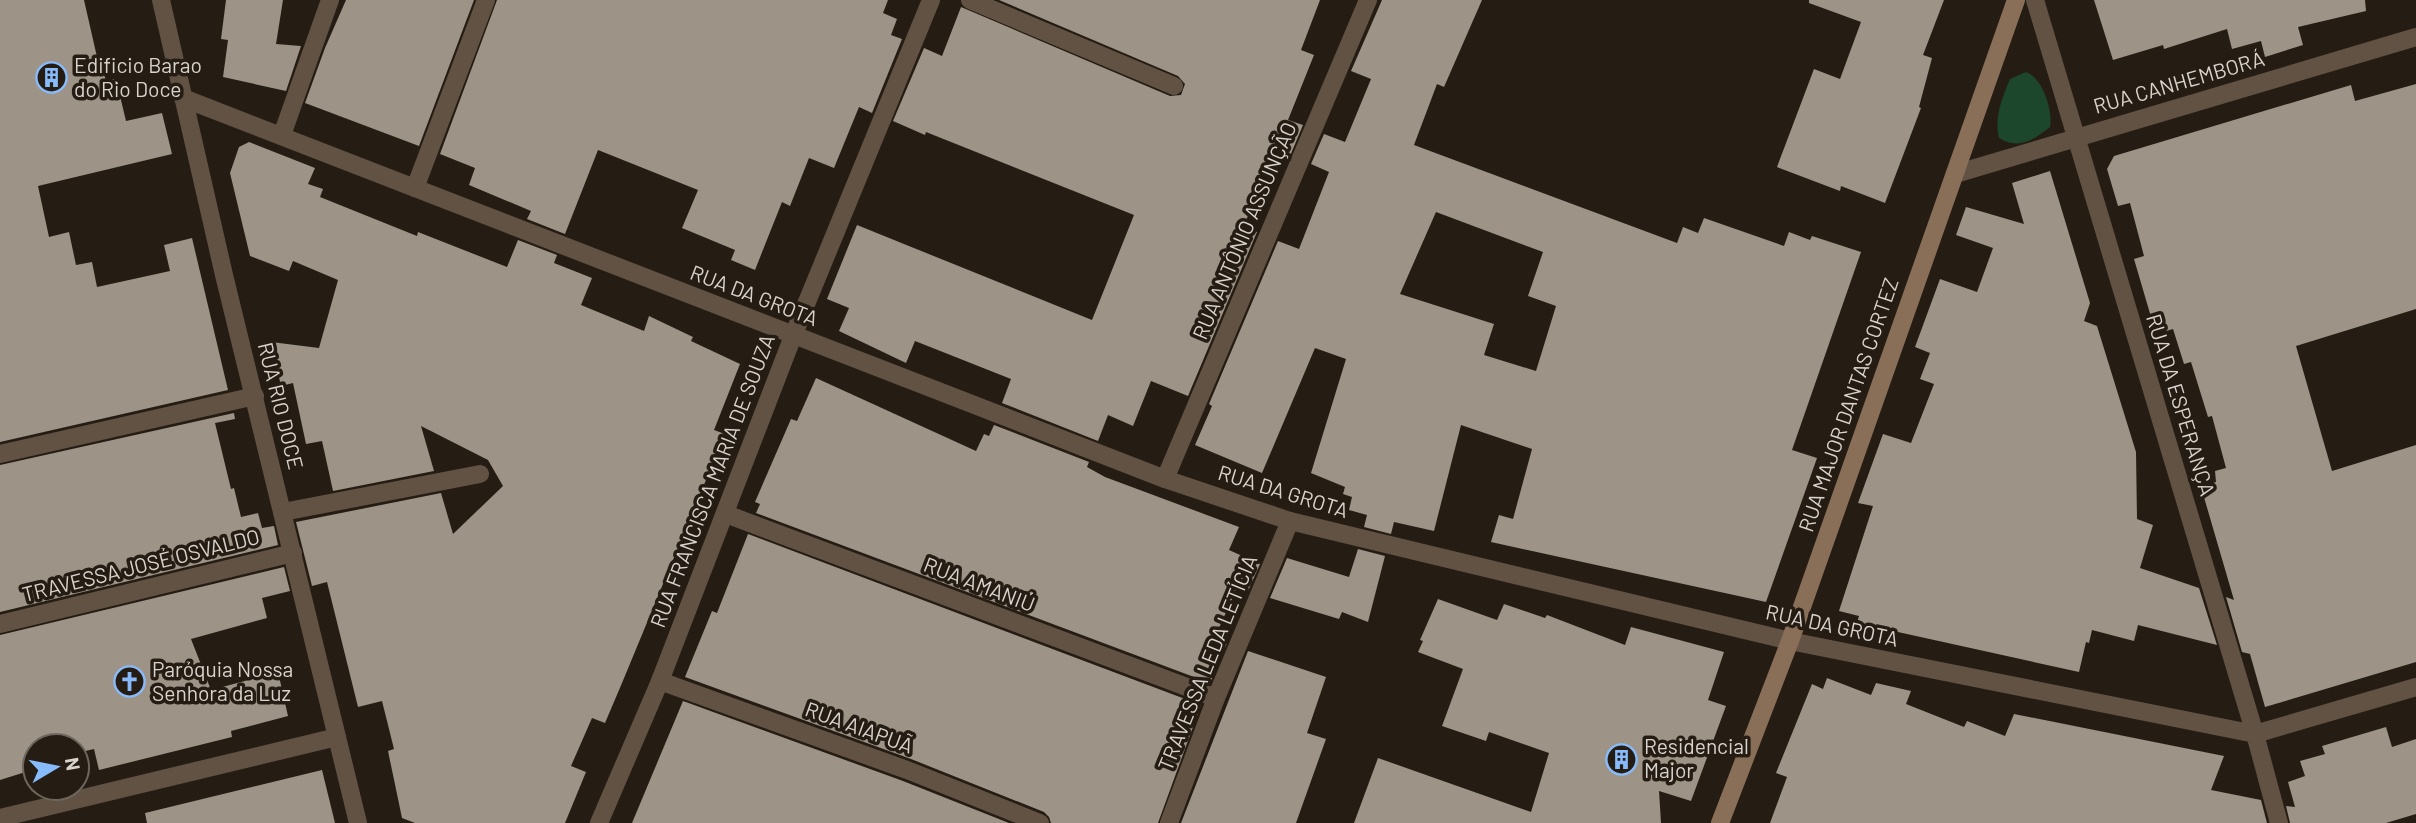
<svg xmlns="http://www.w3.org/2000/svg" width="2416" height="823" font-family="Barlow,sans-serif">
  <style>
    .green { fill: #1c472c }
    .building { fill: #9d9387; fill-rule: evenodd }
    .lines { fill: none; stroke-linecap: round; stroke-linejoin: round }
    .lane { stroke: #625244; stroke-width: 18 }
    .street { stroke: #625244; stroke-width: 18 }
    .secondary { stroke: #896f58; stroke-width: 18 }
    .labels { text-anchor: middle; stroke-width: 7; stroke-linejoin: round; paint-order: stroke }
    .poi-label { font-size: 21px; fill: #d9d3cd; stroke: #251d13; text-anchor: start }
    .street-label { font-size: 21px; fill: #d9d3cd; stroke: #251d13 }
  </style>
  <rect width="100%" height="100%" fill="#251d13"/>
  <!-- green -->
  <path class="green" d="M2026,72C2043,78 2053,111 2050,127C2034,140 2018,150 1999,138C1994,118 2002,98 2010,79Z"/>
  <!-- building -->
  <g class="building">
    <path d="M0,0H84L97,57L100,58L106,81L116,79L126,121L162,113L172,154L38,186L49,237L69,232L76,265L92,262L97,287L170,271L164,245L192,238L228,390L0,442Z"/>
    <path d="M226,0H283L276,44L301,46L286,91L223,77L228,40L221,39Z"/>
    <path d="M346,0H474L419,146L305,103L325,48Z"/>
    <path d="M497,0H888L883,13L897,19L891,35L902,39L872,113L859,107L834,168L809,158L790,206L782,202L755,270L731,260L735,250L682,228L698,190L598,150L565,234L527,219L531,211L469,185L475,168L440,154Z"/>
    <path d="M999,0H1320L1301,50L1314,55L1288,120L1303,125L1290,156L1276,150L1249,213L1244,226L1257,232L1188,396L1151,381L1133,426L1108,415L1098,441L1002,403L1011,379L915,341L906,363L839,331L849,308L827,299L857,225L1092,320L1134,215L926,132L925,135L893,121L924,48L942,56L961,7L1170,96L1181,95L1185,84L1178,76Z"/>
    <path d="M1382,0H1482L1444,87L1437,84L1414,145L1677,243L1683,227L1698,233L1704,218L1784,246L1789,232L1810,240L1812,236L1861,252L1792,450L1817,458L1766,602L1491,542L1499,515L1513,519L1532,449L1461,425L1434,531L1394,522L1391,534L1364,527L1367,515L1349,510L1352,497L1343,494L1345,487L1311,473L1346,359L1315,348L1262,473L1195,445L1212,406L1209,404L1278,241L1299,249L1329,172L1311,164L1324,134L1345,142L1371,79L1351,71ZM1436,212L1543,252L1528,296L1556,306L1536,371L1484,355L1494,324L1400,294Z"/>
    <path d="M1809,0H1944L1923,55L1932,58L1919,107L1921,108L1885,203L1841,186L1840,191L1777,167L1814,69L1840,79L1861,22L1809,3Z"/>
    <path d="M2094,0H2365L2366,11L2298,27L2303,45L2265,57L2261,41L2232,49L2227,29L2164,49L2163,45L2113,60Z"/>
    <path d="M2416,84V309L2296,346L2332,471L2416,445V662L2265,707L2250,654L2242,652L2226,597L2234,600L2201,487L2216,482L2215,471L2226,468L2212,416L2208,417L2191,362L2184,364L2173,329L2156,334L2134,259L2144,256L2130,203L2118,206L2107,169L2114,156L2351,85L2355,101Z"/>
    <path d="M249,142L315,168L308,184L323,189L320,197L417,236L418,232L507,267L518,240L557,255L554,263L592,278L581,305L644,331L649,316L693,337L691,341L740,364L714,430L725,434L622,683L605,723L592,718L571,766L586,772L565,823H415L402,818L388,751L394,749L382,701L358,707L327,582L312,586L296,522L441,493L453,534L503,486L488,460L421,426L434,471L333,491L322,441L306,444L293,383L281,386L271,342L319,348L338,280L293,261L289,271L250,256L230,173L239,147Z"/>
    <path d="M2050,171L2090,303L2084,321L2097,326L2136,452L2137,519L2153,525L2140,568L2199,588L2217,645L2138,625L2134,641L2092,630L2089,643L2086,642L2079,672L1857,623L1859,616L1839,611L1873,506L1858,503L1883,434L1911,443L1934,384L1920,379L1930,353L1915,347L1940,279L1977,292L1993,248L1956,235L1966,207L2024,224L2012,183Z"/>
    <path d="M816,378L976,451L984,434L989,436L994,425L1089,462L1087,467L1105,477L1239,527L1229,550L1260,564L1248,591L1237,588L1214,639L1227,643L1210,683L756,513L760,504L755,502L791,419L797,421Z"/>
    <path d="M234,413L235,419L215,423L231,489L234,488L241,517L258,513L262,528L274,526L278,545L0,612V465Z"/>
    <path d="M748,534L1201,705L1158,823H1051L1049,817L1044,812L911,759L685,677L712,611L717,613Z"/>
    <path d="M1358,549L1385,556L1368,622L1342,612L1339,619L1270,598L1287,558L1349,577Z"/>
    <path d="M284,567L290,591L262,598L267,618L191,639L211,690L278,672L288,716L231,731L232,737L99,770L94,749L77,753V746H35V769L0,780V635Z"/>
    <path d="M1438,599L1497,620L1504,604L1545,618L1547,615L1625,645L1631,627L1724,652L1708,700L1726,706L1691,801L1659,791L1661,823H1354L1378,758L1531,812L1549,753L1489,732L1486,741L1442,726L1463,669L1418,652L1423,641L1420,640Z"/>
    <path d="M1248,651L1326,677L1307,733L1326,739L1296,823H1181Z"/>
    <path d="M1827,678L1871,695L1876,683L1911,691L1906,704L1964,727L1967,721L2005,736L2014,714L2224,756L2211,790L2261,800L2267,823H1770L1787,777L1776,773L1812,684L1823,689Z"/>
    <path d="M683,701L903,781L1009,823H632Z"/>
    <path d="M2386,727L2392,747L2416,739V814L2386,823H2290L2286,806L2295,807L2288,782L2305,776L2300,761L2325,754L2322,746Z"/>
    <path d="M322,770L335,823H147L145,813Z"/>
  </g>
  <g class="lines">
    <!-- lane -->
    <path class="lane" d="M283,512L480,474"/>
    <!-- street -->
    <g class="street">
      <path d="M161,0L224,275L358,823"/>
      <path d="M970,0L1174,86"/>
      <path d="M2035,0L2255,734L2279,823"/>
      <path d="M183,98L1165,479L1290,521L1790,641L2255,734L2416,687"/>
      <path d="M282,135L330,0"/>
      <path d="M1955,174L2416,37"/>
      <path d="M415,188L486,0"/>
      <path d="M0,454L255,396"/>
      <path d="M1165,479L1368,0"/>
      <path d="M726,514L1216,698"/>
      <path d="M0,624L293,553"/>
      <path d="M660,681L907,770L1040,823"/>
      <path d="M0,818L337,737"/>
      <path d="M599,823L660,681L793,336L931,0"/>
      <path d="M1169,823L1216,698L1290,521"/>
    </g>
    <!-- secondary -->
    <path class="secondary" d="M1720,823L1790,641L2016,0"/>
  </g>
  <!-- icons -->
  <defs>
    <symbol id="building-ring" viewBox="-11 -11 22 22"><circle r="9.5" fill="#251d13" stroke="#87bbfb" stroke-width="1.5"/><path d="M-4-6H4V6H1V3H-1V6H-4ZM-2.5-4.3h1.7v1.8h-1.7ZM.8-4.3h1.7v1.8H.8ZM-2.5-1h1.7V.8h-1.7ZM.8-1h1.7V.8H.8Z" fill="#87bbfb"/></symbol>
    <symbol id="church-ring" viewBox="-11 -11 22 22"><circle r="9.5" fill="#251d13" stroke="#87bbfb" stroke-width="1.5"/><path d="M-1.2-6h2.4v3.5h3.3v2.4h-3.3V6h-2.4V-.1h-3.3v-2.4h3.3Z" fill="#87bbfb"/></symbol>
  </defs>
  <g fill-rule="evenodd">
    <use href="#building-ring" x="34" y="60" width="35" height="35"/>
    <use href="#church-ring" x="112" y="664" width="35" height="35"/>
    <use href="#building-ring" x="1604" y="742" width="35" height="35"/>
  </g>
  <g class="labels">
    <!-- poi labels -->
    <g class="poi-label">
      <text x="74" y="73">Edificio Barao<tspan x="74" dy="24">do Rio Doce</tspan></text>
      <text x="152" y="677">Paróquia Nossa<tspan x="152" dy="24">Senhora da Luz</tspan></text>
      <text x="1644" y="754">Residencial<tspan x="1644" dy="24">Major</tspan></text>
    </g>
    <!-- street labels -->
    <g class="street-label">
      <text transform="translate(2179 83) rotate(-16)" y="7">RUA CANHEMBORÁ</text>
      <text transform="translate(1245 231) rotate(-67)" y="7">RUA ANTÔNIO ASSUNÇÃO</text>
      <text transform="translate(754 296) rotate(21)" y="7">RUA DA GROTA</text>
      <text transform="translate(1849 405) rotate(-71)" y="7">RUA MAJOR DANTAS CORTEZ</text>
      <text transform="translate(2180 405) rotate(73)" y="7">RUA DA ESPERANÇA</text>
      <text transform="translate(280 406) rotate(76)" y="7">RUA RIO DOCE</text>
      <text transform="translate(713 481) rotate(-69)" y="7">RUA FRANCISCA MARIA DE SOUZA</text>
      <text transform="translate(1283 492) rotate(17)" y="7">RUA DA GROTA</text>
      <text transform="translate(141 566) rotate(-14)" y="7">TRAVESSA JOSÉ OSVALDO</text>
      <text transform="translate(979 585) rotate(21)" y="7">RUA AMANIÚ</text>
      <text transform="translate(1832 626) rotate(12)" y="7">RUA DA GROTA</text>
      <text transform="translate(1208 663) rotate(-68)" y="7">TRAVESSA LEDA LETÍCIA</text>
      <text transform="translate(859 728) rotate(20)" y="7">RUA AIAPUÃ</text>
    </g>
  </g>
  <!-- north arrow -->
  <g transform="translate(56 767) rotate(80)"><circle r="33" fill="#251d13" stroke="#6d665d" stroke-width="2"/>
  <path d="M0-5L12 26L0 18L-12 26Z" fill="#87bbfb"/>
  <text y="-10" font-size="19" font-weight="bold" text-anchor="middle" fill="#d9d3cd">N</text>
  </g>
</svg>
